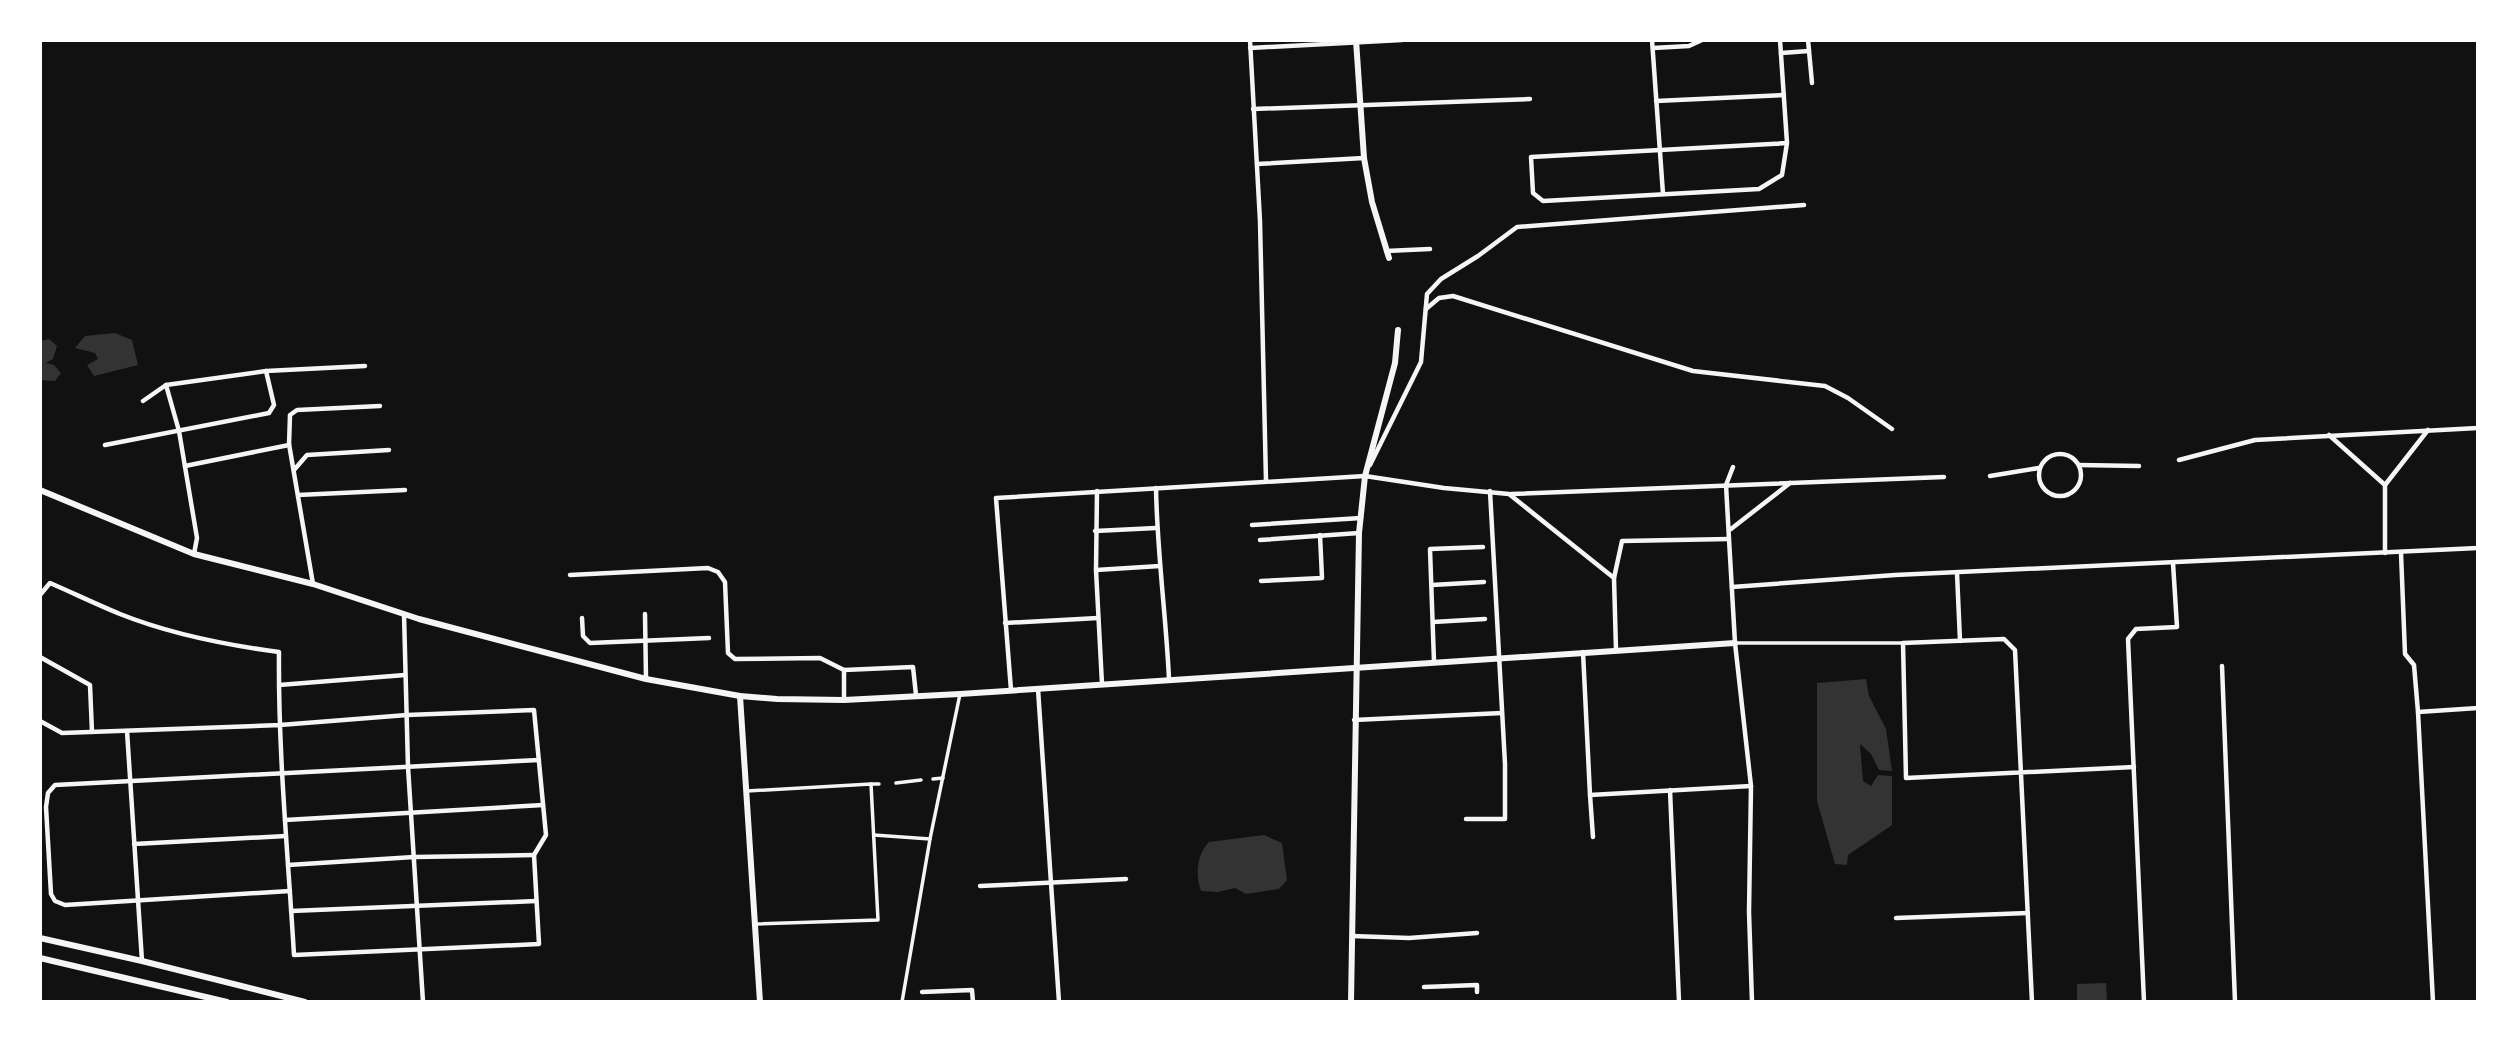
<svg xmlns="http://www.w3.org/2000/svg" width="2518" height="1042" font-family="Karla,sans-serif">
  <style>
    .water { fill: #333 }
    .lines { fill: none; stroke-linecap: round; stroke-linejoin: round }
    .pedestrian { stroke: #f5f5f5; stroke-width: 3.5 }
    .minor { stroke: #f5f5f5; stroke-width: 4.5 }
    .tertiary { stroke: #f5f5f5; stroke-width: 6 }
  </style>
  <rect width="100%" height="100%" fill="#111"/>
  <!-- water -->
  <g class="water">
    <path d="M115,333L132,340L138,365L94,376L87,365L98,359L95,353L75,348L85,336Z"/>
    <path d="M49,339L57,346L53,359L46,363L54,365L61,373L55,381L40,380V341Z"/>
    <path d="M1866,679L1869,696L1886,729L1892,771L1879,770L1871,754L1860,744L1863,781L1871,786L1878,775L1892,776V825L1848,855L1847,865L1835,864L1817,801V683Z"/>
    <path d="M1264,835L1282,843L1287,880L1279,889L1246,894L1235,888L1218,892L1201,891C1195,875 1197,854 1209,842Z"/>
    <path d="M2106,983L2107,1002H2077V984Z"/>
  </g>
  <g class="lines">
    <!-- pedestrian -->
    <g class="pedestrian">
      <path d="M1735,643H1903"/>
      <path d="M933,779L943,778"/>
      <path d="M896,783L921,780"/>
      <path d="M871,784H879"/>
      <path d="M747,791L871,784L878,920L755,924"/>
      <path d="M874,835L930,839"/>
      <path d="M902,1002L930,839L960,694"/>
    </g>
    <!-- minor -->
    <g class="minor">
      <path d="M1250,40L1260,221L1266,481"/>
      <path d="M1652,40L1663,194"/>
      <path d="M1780,40L1787,143L1782,175L1759,189L1543,201L1533,193L1531,157L1787,143"/>
      <path d="M1808,40L1812,83"/>
      <path d="M1250,48L1402,40"/>
      <path d="M1653,48L1689,46L1702,40"/>
      <path d="M1781,53L1809,51"/>
      <path d="M1656,101L1784,95"/>
      <path d="M1253,109L1530,99"/>
      <path d="M1257,164L1364,158"/>
      <path d="M1386,251L1430,249"/>
      <path d="M1426,309L1439,298L1453,296L1693,371L1825,386L1848,398L1892,429"/>
      <path d="M166,385L179,431L197,538L194,554"/>
      <path d="M143,401L166,385L266,371L365,366"/>
      <path d="M2329,435L2385,485L2428,430"/>
      <path d="M289,444L313,584"/>
      <path d="M105,445L269,413L274,405L266,371"/>
      <circle cx="2060" cy="475" r="21"/>
      <path d="M2179,460L2255,440L2478,428"/>
      <path d="M1370,465L1421,362L1427,294L1441,279L1478,256L1517,227L1804,205"/>
      <path d="M2079,465L2139,466"/>
      <path d="M185,466L289,445L290,415L297,410L380,406"/>
      <path d="M1733,467L1726,485L1729,539L1735,643L1751,786L1749,912L1752,1002"/>
      <path d="M294,470L307,455L389,450"/>
      <path d="M1990,476L2039,468"/>
      <path d="M2385,485V553"/>
      <path d="M1156,488C1157,552 1166,615 1169,679"/>
      <path d="M1097,491L1096,570L1102,684"/>
      <path d="M1511,494L1944,477"/>
      <path d="M298,495L405,490"/>
      <path d="M1252,525L1361,518"/>
      <path d="M1731,529L1790,483"/>
      <path d="M1095,531L1156,528"/>
      <path d="M1260,540L1359,533"/>
      <path d="M2401,553L2405,654L2414,665L2418,712L2433,1002"/>
      <path d="M1096,570L1160,566"/>
      <path d="M1957,573L1960,641"/>
      <path d="M570,575L708,568L718,572L725,582L728,653L735,659L820,658L844,670"/>
      <path d="M1614,578L1622,541L1729,539"/>
      <path d="M1261,581L1322,578L1320,535"/>
      <path d="M1432,585L1484,582"/>
      <path d="M1732,587L1895,575L2478,548"/>
      <path d="M40,595L50,583C73,593 96,604 120,614C170,634 226,645 279,652C278,753 288,854 294,955L539,944L534,855L546,835L534,710L407,715L280,725L62,733L40,721"/>
      <path d="M404,614L408,767L423,1002"/>
      <path d="M645,614L646,679"/>
      <path d="M582,618L583,636L590,643L709,638"/>
      <path d="M1433,622L1485,619"/>
      <path d="M1005,623L1098,618"/>
      <path d="M1583,652L1590,795L1751,786"/>
      <path d="M40,657L90,685L92,732"/>
      <path d="M1434,662L1430,549L1483,547"/>
      <path d="M2222,666L2235,1002"/>
      <path d="M279,685L405,675"/>
      <path d="M1038,689L1059,1002"/>
      <path d="M1011,690L996,498L1365,476L1444,488L1509,494L1614,578L1616,650"/>
      <path d="M844,700V670L913,667L916,695"/>
      <path d="M2418,712L2478,708"/>
      <path d="M1354,720L1502,713"/>
      <path d="M127,731L142,961"/>
      <path d="M1670,790L1679,1002"/>
      <path d="M1590,795L1593,837"/>
      <path d="M1466,819H1505V764L1490,491"/>
      <path d="M285,820L543,805"/>
      <path d="M134,844L286,836"/>
      <path d="M288,865L414,857L534,855"/>
      <path d="M980,886L1126,879"/>
      <path d="M290,891L65,905L55,901L51,894L46,807L48,793L55,785L539,760"/>
      <path d="M291,911L536,901"/>
      <path d="M1896,918L2028,913"/>
      <path d="M1352,936L1409,938L1477,933"/>
      <path d="M1424,987L1477,985V992"/>
      <path d="M922,992L972,990L973,1002"/>
      <path d="M2032,1002L2015,650L2004,639L1903,643L1906,778L2134,767"/>
      <path d="M2144,1002L2128,639L2136,629L2177,627L2173,563"/>
    </g>
    <!-- tertiary -->
    <g class="tertiary">
      <path d="M1356,40L1364,158L1372,202L1389,258"/>
      <path d="M40,490L194,554L313,584L419,619L646,679L740,696L777,699L844,700L960,694L1735,643"/>
      <path d="M740,696L760,1002"/>
      <path d="M40,938L142,961L305,1002"/>
      <path d="M40,958L227,1002"/>
      <path d="M1351,1002L1359,533L1365,476L1395,363L1398,330"/>
    </g>
  </g>
  <!-- border -->
  <rect width="2518" height="1042" fill="none" stroke="#ffffff" stroke-width="84"/>
</svg>
